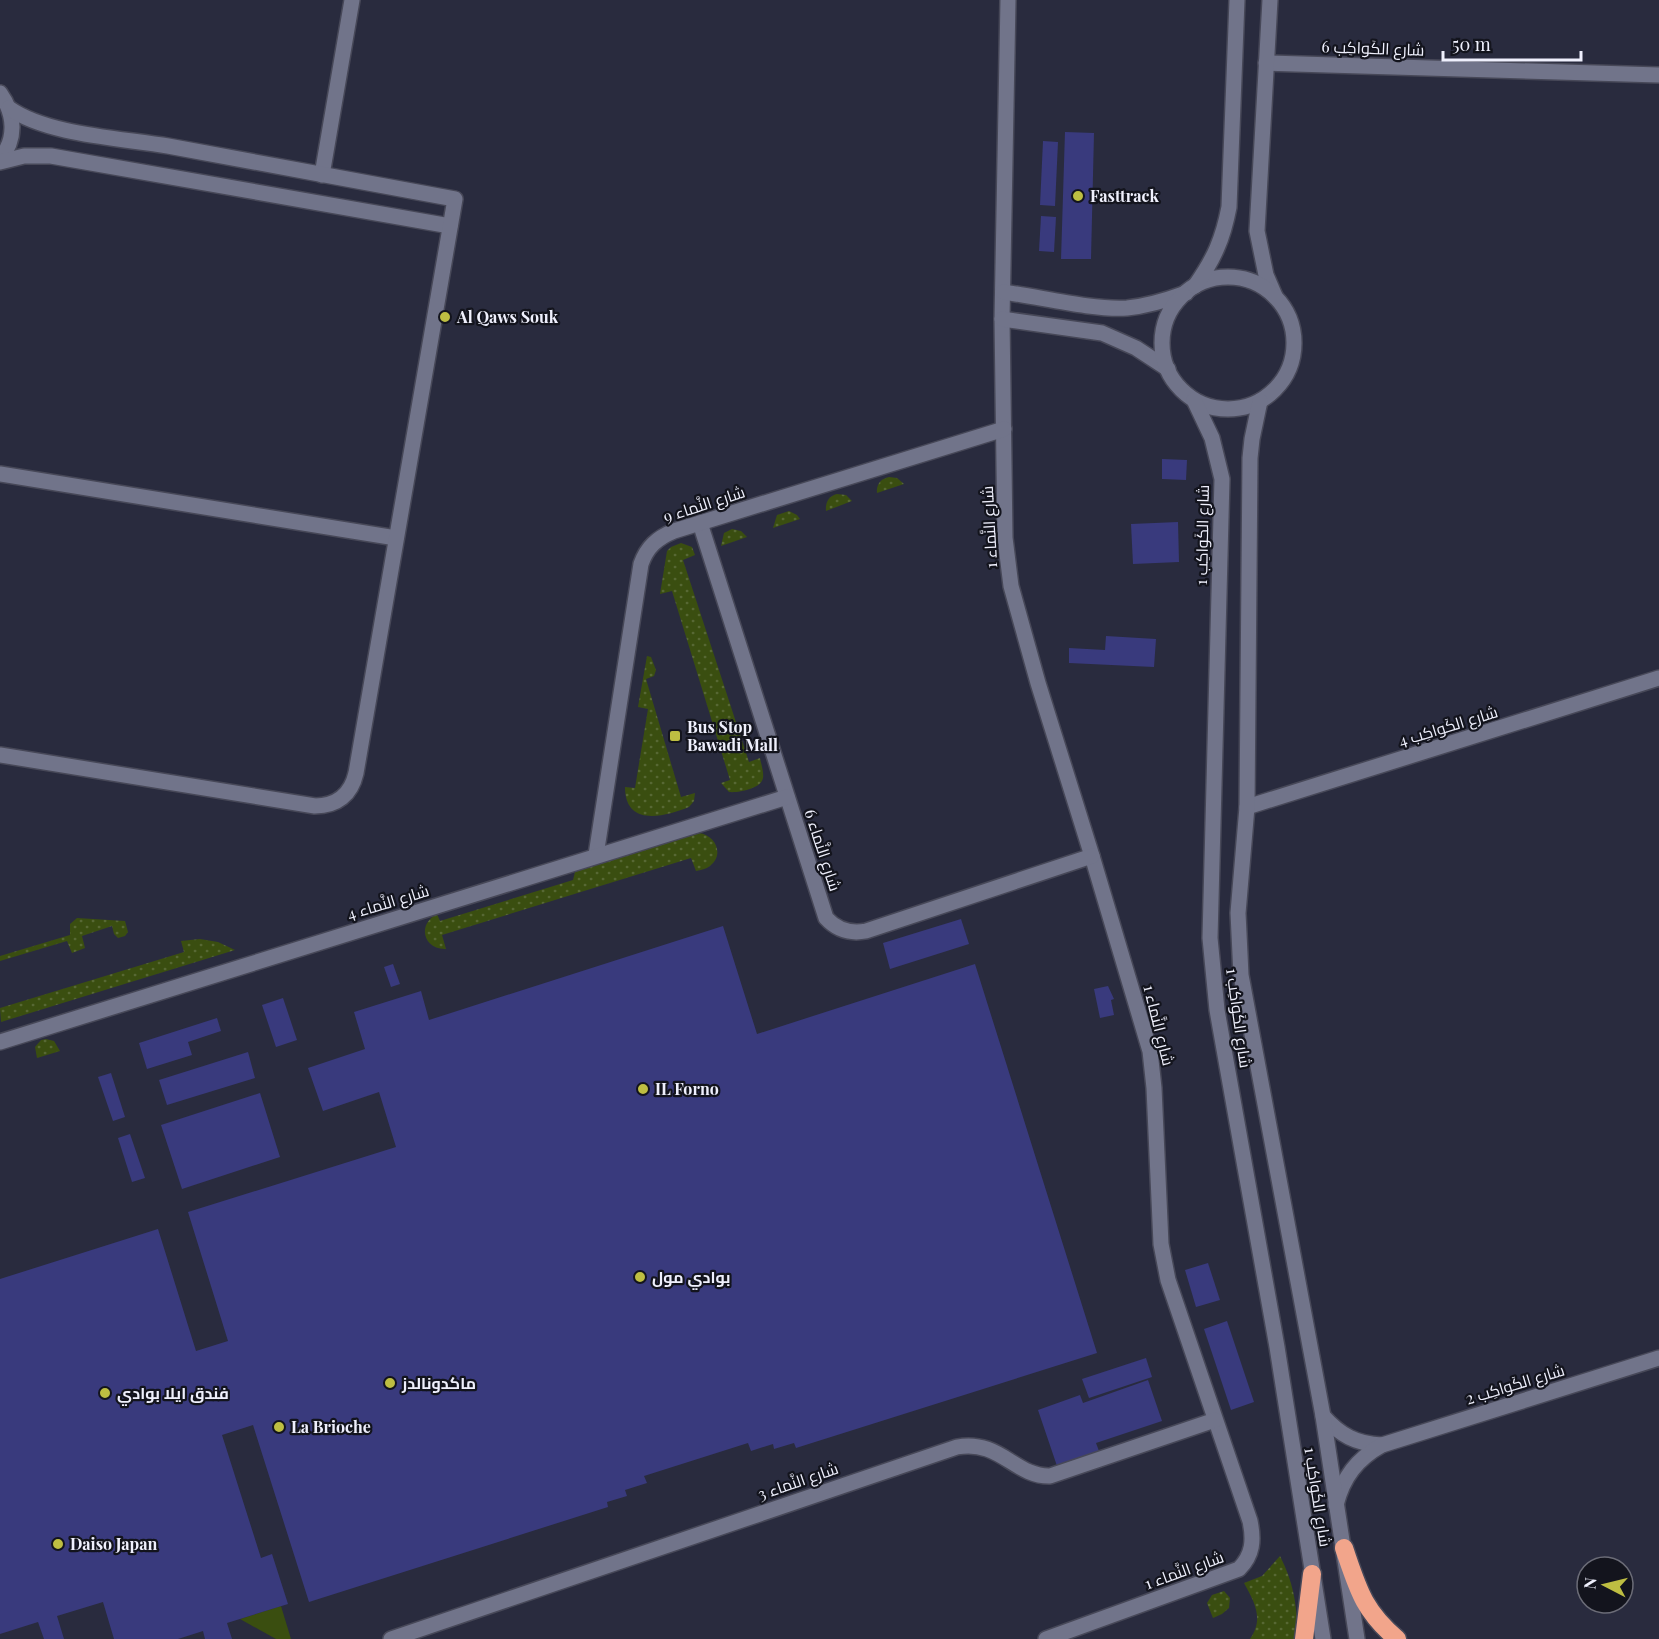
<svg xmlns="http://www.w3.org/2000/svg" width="1659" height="1639" font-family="'Playfair Display',Cairo,serif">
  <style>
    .grass { fill: url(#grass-dots) }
    .green { fill: #3a4e10 }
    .building { fill: #393a7d }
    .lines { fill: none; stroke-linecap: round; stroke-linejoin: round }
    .street-casing { stroke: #474858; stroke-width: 18 }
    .secondary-casing { stroke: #474858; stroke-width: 18 }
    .highway-casing { stroke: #474858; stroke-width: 21 }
    .street { stroke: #71748a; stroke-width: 15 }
    .secondary { stroke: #71748a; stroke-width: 15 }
    .highway { stroke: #f2a58b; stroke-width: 18 }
    .poi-dot { fill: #bebe42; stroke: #13141d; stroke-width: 2 }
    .labels { text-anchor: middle; stroke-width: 4.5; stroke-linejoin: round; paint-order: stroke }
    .street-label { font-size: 16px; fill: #eff0fd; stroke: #13141d }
    .poi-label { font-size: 16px; font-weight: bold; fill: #eff0fd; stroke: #13141d; text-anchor: start }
  </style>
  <defs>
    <pattern id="grass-dots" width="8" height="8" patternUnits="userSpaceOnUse" patternTransform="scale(1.5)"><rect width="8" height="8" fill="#3a4e10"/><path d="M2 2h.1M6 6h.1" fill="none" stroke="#576834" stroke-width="1.8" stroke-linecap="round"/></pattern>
  </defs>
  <rect width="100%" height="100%" fill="#292b3e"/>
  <!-- grass -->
  <g class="grass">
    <path d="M889,477L897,478L904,484L877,493C876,485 880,479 889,477Z"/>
    <path d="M837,494L846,495L852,501L826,511C825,502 829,496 837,494Z"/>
    <path d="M789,511L797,515L800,519L773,528L777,515Z"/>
    <path d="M732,529L741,531L747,537L721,546L724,533Z"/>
    <path d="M681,543L692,547L695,555L683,560L749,762L760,758C761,764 764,772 763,778C761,789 738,793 729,792L721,783L730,780L672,591L660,594L667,551L671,547Z"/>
    <path d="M647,656L651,657L656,670L654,676L646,679L681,797L695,793L694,801L689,807C664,817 625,827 625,787L635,788L648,709L638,707Z"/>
    <path d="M699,833C715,835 725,854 710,866C706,869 701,870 696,871L691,858L442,935L446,949C423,950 417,924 437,914L440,921L573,880L575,872Z"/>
    <path d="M77,918L125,921L128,932L125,936L118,938L114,934L112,926L82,936L85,948L72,953L67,941L0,961V956L70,935V924Z"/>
    <path d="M200,939L218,942L235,950L1,1022L0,1008L184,952L181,941Z"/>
    <path d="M46,1039L54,1041L60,1051L37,1058L35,1047L41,1040Z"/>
    <path d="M1280,1556C1294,1583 1298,1609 1297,1639H1250C1264,1619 1255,1603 1244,1583L1262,1576Z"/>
    <path d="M1224,1591L1230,1598L1229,1608L1222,1614L1213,1618L1207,1603L1212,1595Z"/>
  </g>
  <!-- green -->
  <path class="green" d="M281,1606L291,1639H276L240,1619Z"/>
  <!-- building -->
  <g class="building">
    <path d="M1065,132L1094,133L1091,259H1061Z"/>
    <path d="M1043,141L1058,142L1055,206L1040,205Z"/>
    <path d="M1041,216L1056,217L1054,252L1039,251Z"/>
    <path d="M1162,459L1187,460L1186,480L1162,479Z"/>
    <path d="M1178,522L1179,562L1133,564L1131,524Z"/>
    <path d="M1106,636L1156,639L1154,667L1069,663V648L1105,650Z"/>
    <path d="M961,919L969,944L890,969L883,943Z"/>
    <path d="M723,926L757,1034L975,964L1097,1353L796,1448L794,1443L774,1449L773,1444L751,1451L748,1443L644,1476L647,1483L625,1490L627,1496L607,1502L608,1507L309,1602L253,1425L222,1435L261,1558L272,1554L288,1604L227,1623L232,1639H205L203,1631L178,1639H114L103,1602L57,1616L64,1639H44L38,1622L0,1634V1279L158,1229L196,1351L228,1341L188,1212L396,1147L379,1092L323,1111L308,1068L365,1049L354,1012L421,991L429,1020Z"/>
    <path d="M393,964L400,984L391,987L384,967Z"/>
    <path d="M1108,986L1114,999L1111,1000L1114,1015L1100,1018L1094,989Z"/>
    <path d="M283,998L297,1040L276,1047L262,1005Z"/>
    <path d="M217,1018L221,1031L188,1042L192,1055L147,1069L139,1043Z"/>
    <path d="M248,1052L255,1078L167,1105L159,1080Z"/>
    <path d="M111,1073L125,1117L113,1121L98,1077Z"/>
    <path d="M260,1093L280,1157L182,1189L161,1125Z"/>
    <path d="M130,1134L145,1178L132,1182L118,1138Z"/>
    <path d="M1208,1263L1220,1300L1196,1307L1185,1270Z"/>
    <path d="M1227,1321L1254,1402L1231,1410L1204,1329Z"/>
    <path d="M1146,1358L1152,1377L1089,1398L1082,1379Z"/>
    <path d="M1148,1380L1162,1421L1096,1443L1099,1451L1057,1466L1038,1410L1080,1395L1083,1403Z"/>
  </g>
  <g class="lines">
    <defs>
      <g id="street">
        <path d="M1008,0L1002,319L1005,538L1011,586L1038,683L1092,856L1150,1051L1154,1088L1161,1244L1168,1280L1250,1521C1254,1540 1253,1555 1239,1569L1046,1639"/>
        <path d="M1266,63L1659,75"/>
        <path d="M0,93C15,114 17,139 0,159"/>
        <path d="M0,162L24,156H51L450,226"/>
        <path d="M322,175L352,0"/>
        <path d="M1003,292C1041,297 1091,310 1127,308C1148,306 1167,300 1186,293"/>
        <path d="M1002,319L1102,333L1136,348L1168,369"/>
        <path d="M0,474L396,538"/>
        <path d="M700,523L826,918C837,930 850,934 866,931L1092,856"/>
        <path d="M0,755L315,806C337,806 351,795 356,773L455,199C359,182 264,163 168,146C121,138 47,135 9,108"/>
        <path d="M1247,807L1659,678"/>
        <path d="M596,855L641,564C647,547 657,538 674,531L1004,429"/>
        <path d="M0,1042L787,797"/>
        <path d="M1323,1416C1340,1435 1356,1444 1382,1445"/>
        <path d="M1336,1505C1343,1477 1357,1459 1382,1445L1659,1358"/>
        <path d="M391,1639L957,1447C1000,1439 1015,1477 1050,1476L1215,1420"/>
      </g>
      <g id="secondary">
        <path d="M1270,0L1257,231L1266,275L1275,296"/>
        <circle cx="1228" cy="343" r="66"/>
        <path d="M1195,286C1214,259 1223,239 1229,207L1237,0"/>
        <path d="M1194,400L1212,438L1222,479L1210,938L1217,1010L1277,1347L1323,1639"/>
        <path d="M1260,401L1252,439L1250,458L1247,807L1238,913L1241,975L1323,1416L1357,1639"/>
      </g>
      <g id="highway">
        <path d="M1344,1548C1358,1589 1363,1610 1397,1639"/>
        <path d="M1304,1639L1312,1574"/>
      </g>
    </defs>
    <!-- street casing -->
    <use href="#street" class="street-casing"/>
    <!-- secondary casing -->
    <use href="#secondary" class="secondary-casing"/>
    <!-- highway casing -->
    <use href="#highway" class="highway-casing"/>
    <!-- street -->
    <use href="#street" class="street"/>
    <!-- secondary -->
    <use href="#secondary" class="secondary"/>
    <!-- highway -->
    <use href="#highway" class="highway"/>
  </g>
  <!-- markers -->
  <g class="poi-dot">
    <circle cx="1078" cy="196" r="6"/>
    <circle cx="445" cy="317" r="6"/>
    <rect x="669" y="730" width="12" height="12" rx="3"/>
    <circle cx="643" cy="1089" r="6"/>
    <circle cx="640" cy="1277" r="6"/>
    <circle cx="390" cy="1383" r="6"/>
    <circle cx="105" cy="1393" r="6"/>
    <circle cx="279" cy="1427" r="6"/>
    <circle cx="58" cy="1544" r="6"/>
  </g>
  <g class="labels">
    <!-- street labels -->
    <g class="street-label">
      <text transform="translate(1373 48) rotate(2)" y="6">شارع الكَواكِب 6</text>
      <text transform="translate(704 504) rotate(-18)" y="6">شارع النَّماء 9</text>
      <text transform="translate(989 527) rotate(-93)" y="6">شارع النَّماء 1</text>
      <text transform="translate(1202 535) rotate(-89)" y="6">شارع الكَواكِب 1</text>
      <text transform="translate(1448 726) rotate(-17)" y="6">شارع الكَواكِب 4</text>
      <text transform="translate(823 850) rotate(72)" y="6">شارع النَّماء 6</text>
      <text transform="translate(388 902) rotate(-17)" y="6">شارع النَّماء 4</text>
      <text transform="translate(1239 1018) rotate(82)" y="6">شارع الكَواكِب 1</text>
      <text transform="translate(1159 1025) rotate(76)" y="6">شارع النَّماء 1</text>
      <text transform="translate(1515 1384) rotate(-17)" y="6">شارع الكَواكِب 2</text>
      <text transform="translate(798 1481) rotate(-19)" y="6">شارع النَّماء 3</text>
      <text transform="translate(1318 1497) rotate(81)" y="6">شارع الكَواكِب 1</text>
      <text transform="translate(1184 1570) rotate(-20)" y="6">شارع النَّماء 1</text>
    </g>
    <!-- poi labels -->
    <g class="poi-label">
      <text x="1090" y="202">Fasttrack</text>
      <text x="457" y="323">Al Qaws Souk</text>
      <text x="687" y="733">Bus Stop<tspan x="687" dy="18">Bawadi Mall</tspan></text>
      <text x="655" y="1095">IL Forno</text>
      <text x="652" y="1283">بوادي مول</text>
      <text x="402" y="1389">ماكدونالدز</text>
      <text x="117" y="1399">فندق ايلا بوادي</text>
      <text x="291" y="1433">La Brioche</text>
      <text x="70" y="1550">Daiso Japan</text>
    </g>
  </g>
  <!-- north arrow -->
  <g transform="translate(1605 1585) rotate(277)"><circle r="28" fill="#13141d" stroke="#6b6c77" stroke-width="1.5"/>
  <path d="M0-4.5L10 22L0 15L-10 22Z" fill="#bebe42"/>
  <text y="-9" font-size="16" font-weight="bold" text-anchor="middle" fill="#eff0fd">N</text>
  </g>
  <!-- scale -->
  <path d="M1443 51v9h138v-9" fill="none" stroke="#eff0fd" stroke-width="3"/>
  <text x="1452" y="51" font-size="18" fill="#eff0fd" stroke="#13141d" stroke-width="4.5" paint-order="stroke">50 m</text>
</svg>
